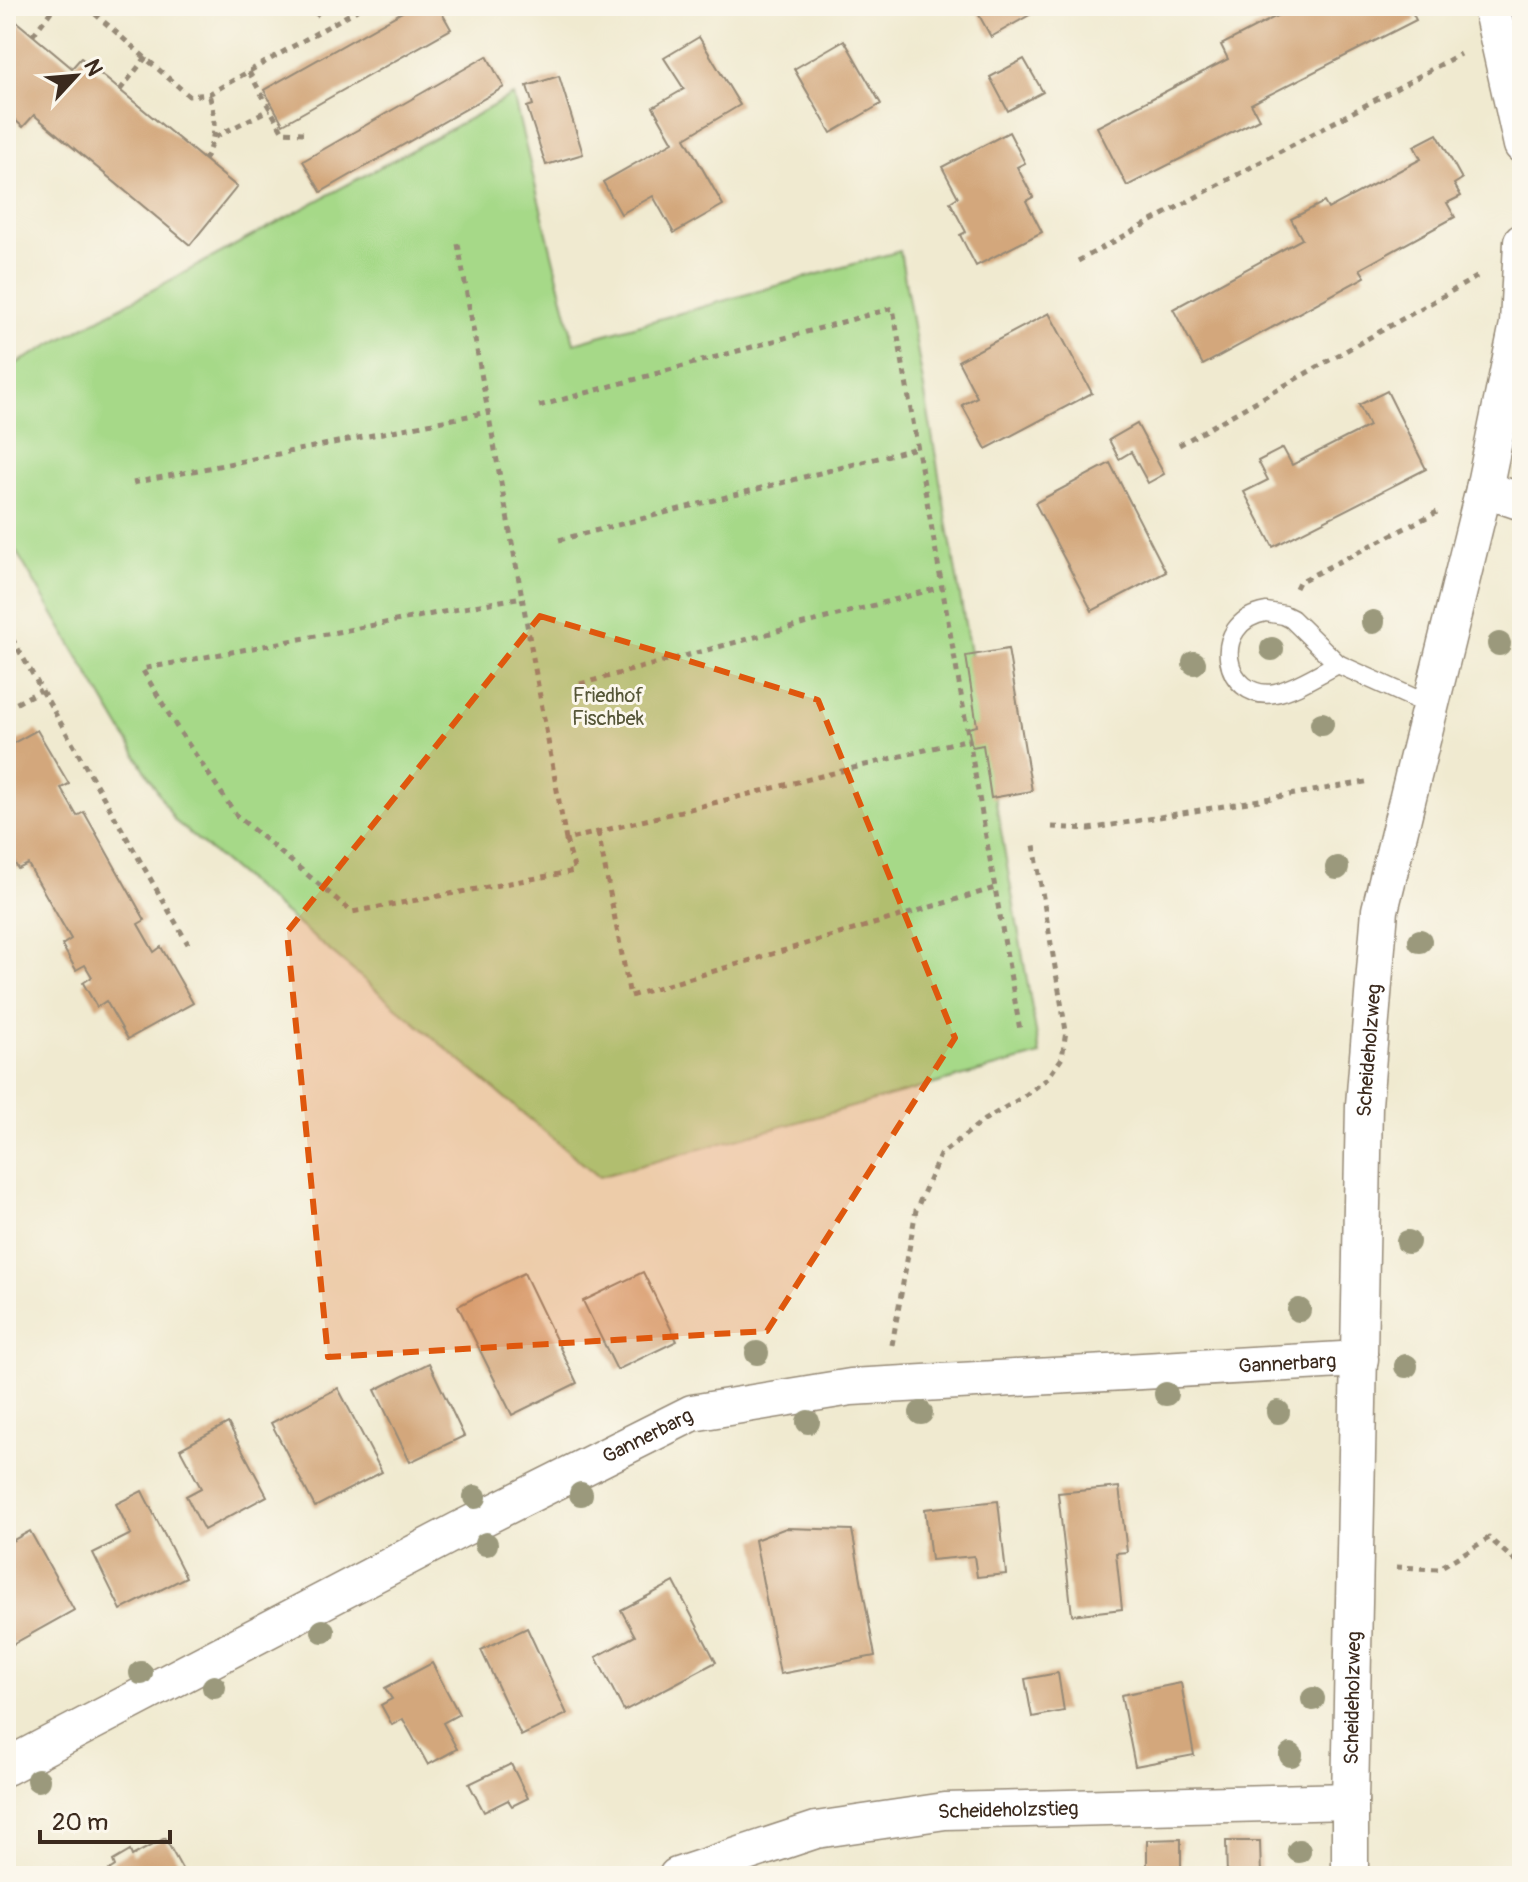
<svg xmlns="http://www.w3.org/2000/svg" width="1528" height="1882" font-family="Pangolin,sans-serif">
  <style>
    .green { fill: #a6d988; stroke: #708253; stroke-width: 2 }
    .building { fill: #d3a77b }
    .lines { fill: none; stroke-linecap: round; stroke-linejoin: round }
    .service-casing { stroke: #968a77; stroke-width: 21 }
    .minor-casing { stroke: #968a77; stroke-width: 39 }
    .path { stroke: #968a77; stroke-width: 5; stroke-dasharray: 6 6; stroke-linecap: butt }
    .service { stroke: #fff; stroke-width: 18 }
    .minor { stroke: #fff; stroke-width: 36 }
    .tree { fill: #9b997c }
    .marked { fill: #df570d; fill-opacity: 0.2; stroke: #df570d; stroke-width: 6; stroke-dasharray: 16 10; stroke-linejoin: round }
    .labels { text-anchor: middle; stroke-width: 6; stroke-linejoin: round; paint-order: stroke }
    .park-label { font-size: 20px; fill: #565638; stroke: #fbf7ec }
    .street-label { font-size: 20px; fill: #3b2a1e; stroke: #fbf7ec }
  </style>
  <rect width="100%" height="100%" fill="#fbf7ec"/>
  <filter id="ink" filterUnits="userSpaceOnUse"><feTurbulence type="fractalNoise" baseFrequency=".0125" numOctaves="2"/><feDisplacementMap in="SourceGraphic" scale="16" xChannelSelector="R" yChannelSelector="G"/><feConvolveMatrix kernelMatrix="1 2 1 2 8 2 1 2 1" color-interpolation-filters="sRGB"/></filter>
  <filter id="wash" filterUnits="userSpaceOnUse"><feTurbulence type="fractalNoise" baseFrequency=".006" numOctaves="4" result="noise"/><feDisplacementMap in="SourceGraphic" scale="32" xChannelSelector="R" yChannelSelector="G"/><feGaussianBlur stdDeviation="1.8" result="paint"/><feColorMatrix in="noise" values="0 0 0 0 0 0 0 0 0 0 0 0 0 0 0 0 0 1.4 0 .05"/><feComposite in="paint" operator="in"/></filter>
  <g filter="url(#wash)">
    <rect width="100%" height="100%" fill="#f0ead0"/>
    <!-- green -->
    <path class="green" d="M513,95L574,343L900,251L1040,1055L599,1177L175,821L6,534V369Z"/>
    <g id="blocks">
      <!-- building -->
      <g class="building">
        <path d="M305,6H325L317,16Z"/>
        <path d="M413,6H438L451,29L283,124L264,90Z"/>
        <path d="M974,6H1038L1040,9L991,37Z"/>
        <path d="M1296,6H1409L1416,20L1251,104L1259,119L1127,186L1097,127L1228,59L1221,45Z"/>
        <path d="M6,13L72,68L81,58L237,187L190,245L34,115L23,127L6,112Z"/>
        <path d="M699,37L740,105L685,138L723,205L674,233L653,196L621,214L603,182L673,142L653,107L684,89L664,58Z"/>
        <path d="M844,40L881,104L831,133L794,69Z"/>
        <path d="M487,56L504,87L321,192L303,161Z"/>
        <path d="M1024,59L1043,92L1008,111L990,77Z"/>
        <path d="M559,76L583,154L546,165L527,107L533,105L527,86Z"/>
        <path d="M1009,132L1025,163L1017,167L1033,197L1026,201L1042,232L976,266L960,235L966,232L950,202L958,197L942,167Z"/>
        <path d="M1437,134L1462,179L1454,184L1461,196L1447,203L1455,217L1360,269L1365,277L1203,365L1173,309L1302,239L1291,219L1324,202L1328,209L1421,159L1414,146Z"/>
        <path d="M1049,313L1092,393L986,449L962,405L977,397L958,361Z"/>
        <path d="M1387,391L1426,469L1273,547L1244,492L1268,480L1258,461L1283,448L1292,465L1363,429L1369,426L1359,405Z"/>
        <path d="M1137,424L1164,474L1148,483L1131,452L1119,459L1109,440Z"/>
        <path d="M1110,463L1166,572L1092,611L1035,503Z"/>
        <path d="M1008,649L1032,791L991,798L983,745L972,747L968,728L977,726L966,656Z"/>
        <path d="M37,730L69,784L61,788L77,816L84,812L145,920L138,924L154,952L161,947L193,1003L128,1039L106,1001L97,1007L83,983L92,977L85,965L76,970L62,945L71,939L28,864L18,869L6,847V844L14,840L6,830V747Z"/>
        <path d="M643,1272L677,1341L617,1370L583,1301Z"/>
        <path d="M524,1273L577,1383L512,1415L458,1306Z"/>
        <path d="M429,1363L464,1436L410,1462L375,1390Z"/>
        <path d="M338,1388L382,1472L315,1507L271,1423Z"/>
        <path d="M228,1423L267,1496L204,1530L186,1496L201,1488L180,1449Z"/>
        <path d="M1119,1487L1127,1552L1116,1553L1122,1609L1072,1615L1058,1493Z"/>
        <path d="M142,1491L186,1577L121,1610L93,1553L131,1534L116,1504Z"/>
        <path d="M998,1501L1006,1574L977,1577L974,1556L931,1560L925,1509Z"/>
        <path d="M786,1528L852,1530L875,1656L780,1674L755,1540Z"/>
        <path d="M30,1531L74,1610L6,1648V1544Z"/>
        <path d="M674,1582L716,1662L624,1711L596,1657L635,1636L621,1610Z"/>
        <path d="M527,1628L567,1714L521,1736L481,1650Z"/>
        <path d="M432,1663L459,1714L443,1723L457,1749L428,1765L403,1719L392,1725L381,1705L392,1699L385,1688Z"/>
        <path d="M1058,1673L1064,1711L1032,1717L1025,1679Z"/>
        <path d="M1181,1683L1194,1755L1135,1766L1121,1695Z"/>
        <path d="M511,1764L528,1798L512,1806L508,1800L484,1812L469,1784Z"/>
        <path d="M165,1838L186,1876H112L109,1870L115,1866L113,1861L130,1851L132,1856Z"/>
        <path d="M1181,1839V1876H1147V1840Z"/>
        <path d="M1226,1841H1260L1261,1876H1227Z"/>
      </g>
    </g>
  </g>
  <g filter="url(#ink)">
    <use href="#blocks" fill-opacity="0" stroke="#968a77" stroke-width="2"/>
    <g class="lines">
      <defs>
        <g id="service">
          <path d="M1266,612L1284,615L1292,619L1338,664C1319,673 1296,689 1275,693C1223,702 1208,622 1266,612Z"/>
          <path d="M1338,664L1429,705"/>
        </g>
        <g id="minor">
          <path d="M1491,6L1522,145"/>
          <path d="M1484,489L1522,502"/>
          <path id="s1" d="M6,1767L459,1530L692,1413L851,1387L1360,1359"/>
          <path id="s2" d="M677,1876L816,1830L945,1811L1350,1801"/>
          <path id="s3" d="M1350,1876V1801L1364,1105L1380,910L1484,489L1518,324L1522,242"/>
        </g>
      </defs>
      <!-- service casing -->
      <use href="#service" class="service-casing"/>
      <!-- minor casing -->
      <use href="#minor" class="minor-casing"/>
      <!-- path -->
      <g class="path">
        <path d="M86,6L189,96L209,94L364,6"/>
        <path d="M33,35L55,6"/>
        <path d="M249,72L283,132L303,133"/>
        <path d="M120,90L147,56"/>
        <path d="M215,137L270,109"/>
        <path d="M204,160C217,137 216,119 209,94"/>
        <path d="M458,244L488,412"/>
        <path d="M1078,261L1460,54"/>
        <path d="M539,406L893,308L1020,1030"/>
        <path d="M1179,445L1482,274"/>
        <path d="M133,483L488,412L522,597"/>
        <path d="M559,540L917,448"/>
        <path d="M1296,588L1299,582L1437,512"/>
        <path d="M6,628L188,944"/>
        <path d="M580,684L942,587"/>
        <path d="M6,709L41,690"/>
        <path d="M1052,827L1089,829L1371,781"/>
        <path d="M598,832L630,996L995,888"/>
        <path d="M566,840L522,597L142,669L176,726L237,816L352,912L575,871L566,840L969,739"/>
        <path d="M892,1345L916,1210L940,1155L984,1120L1023,1097L1047,1079L1062,1058L1066,1031L1034,845"/>
        <path d="M1396,1567L1438,1569L1489,1538L1522,1567"/>
      </g>
      <!-- service -->
      <use href="#service" class="service"/>
      <!-- minor -->
      <use href="#minor" class="minor"/>
    </g>
    <!-- trees -->
    <g class="tree">
      <circle cx="1373" cy="622" r="12"/>
      <circle cx="1499" cy="644" r="12"/>
      <circle cx="1272" cy="649" r="12"/>
      <circle cx="1194" cy="663" r="12"/>
      <circle cx="1322" cy="724" r="12"/>
      <circle cx="1337" cy="868" r="12"/>
      <circle cx="1420" cy="941" r="12"/>
      <circle cx="1408" cy="1242" r="12"/>
      <circle cx="1299" cy="1310" r="12"/>
      <circle cx="757" cy="1353" r="12"/>
      <circle cx="1406" cy="1366" r="12"/>
      <circle cx="1166" cy="1394" r="12"/>
      <circle cx="1278" cy="1412" r="12"/>
      <circle cx="921" cy="1413" r="12"/>
      <circle cx="808" cy="1422" r="12"/>
      <circle cx="581" cy="1494" r="12"/>
      <circle cx="475" cy="1497" r="12"/>
      <circle cx="486" cy="1544" r="12"/>
      <circle cx="323" cy="1631" r="12"/>
      <circle cx="141" cy="1673" r="12"/>
      <circle cx="214" cy="1687" r="12"/>
      <circle cx="1313" cy="1699" r="12"/>
      <circle cx="1291" cy="1755" r="12"/>
      <circle cx="38" cy="1780" r="12"/>
      <circle cx="1299" cy="1851" r="12"/>
    </g>
  </g>
  <!-- marked area -->
  <path class="marked" d="M540,616L818,700L955,1038L767,1331L328,1357L287,932Z"/>
  <g class="labels">
    <!-- park labels -->
    <g class="park-label">
      <text x="608" y="702">Friedhof<tspan x="608" dy="23">Fischbek</tspan></text>
    </g>
    <!-- street labels -->
    <g class="street-label">
      <text dy="7" stroke="none"><textPath href="#s3" startOffset="826">Scheideholzweg</textPath></text>
      <text dy="7" stroke="none"><textPath href="#s1" startOffset="1370">Gannerbarg</textPath></text>
      <text dy="7" stroke="none"><textPath href="#s1" startOffset="722">Gannerbarg</textPath></text>
      <text dy="7" stroke="none"><textPath href="#s3" startOffset="178">Scheideholzweg</textPath></text>
      <text dy="7" stroke="none"><textPath href="#s2" startOffset="340">Scheideholzstieg</textPath></text>
    </g>
  </g>
  <!-- margin -->
  <rect width="1528" height="1882" fill="none" stroke="#fbf7ec" stroke-width="32"/>
  <!-- north arrow -->
  <g transform="translate(76 76) rotate(64)" stroke="#fbf7ec" stroke-width="6" paint-order="stroke">
  <path d="M0-6L14 30L0 20L-14 30Z" fill="#3b2a1e"/>
  <text y="-12" font-size="22" font-weight="bold" text-anchor="middle" fill="#3b2a1e">N</text>
  </g>
  <!-- scale -->
  <path d="M40 1830v12h130v-12" fill="none" stroke="#3b2a1e" stroke-width="4"/>
  <text x="52" y="1830" font-size="24" fill="#3b2a1e" stroke="#fbf7ec" stroke-width="6" paint-order="stroke">20 m</text>
</svg>
